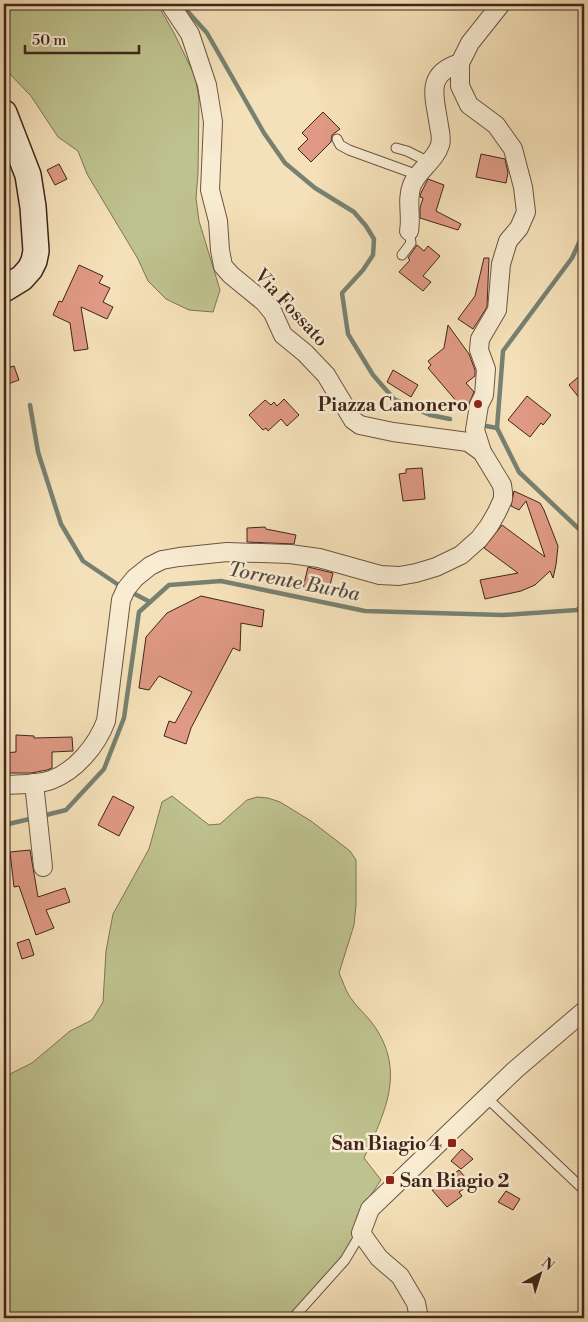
<svg xmlns="http://www.w3.org/2000/svg" width="588" height="1322" font-family="'Libre Bodoni',serif">
  <style>
    .green { fill: #bec28e; stroke: #7f7455 }
    .lines { fill: none; stroke-linecap: round; stroke-linejoin: round }
    .stream { stroke: #778172; stroke-width: 4.5 }
    .building { fill: #df9984; stroke: #40251c }
    .service-casing { stroke: #6d5443; stroke-width: 11 }
    .minor-casing { stroke: #6d5443; stroke-width: 20 }
    .secondary-casing { stroke: #40251c; stroke-width: 28 }
    .service { stroke: #f8ecd2; stroke-width: 9 }
    .minor { stroke: #f8ecd2; stroke-width: 18 }
    .secondary { stroke: #f8ecd2; stroke-width: 25 }
    .poi-dot { fill: #8f2418; stroke: #f8ecd2; stroke-width: 2 }
    .labels { text-anchor: middle; stroke-width: 5; stroke-linejoin: round; paint-order: stroke }
    .street-label { font-size: 19px; fill: #40251c; stroke: #f8ecd2 }
    .poi-label { font-size: 19px; font-weight: bold; fill: #40251c; stroke: #f8ecd2; text-anchor: end }
    .water-label { font-size: 20px; font-style: italic; fill: #574b40; stroke: #f8ecd2 }
  </style>
  <rect width="100%" height="100%" fill="#f5e1b9"/>
  <filter id="stains"><feTurbulence type="fractalNoise" baseFrequency=".004" numOctaves="4"/><feColorMatrix values="0 0 0 0 .2 0 0 0 0 .09 0 0 0 0 .02 0 0 0 .5 -.17"/></filter>
  <radialGradient id="worn" r=".72"><stop offset=".6" stop-color="#630" stop-opacity="0"/><stop offset="1" stop-color="#630" stop-opacity=".3"/></radialGradient>
  <!-- green -->
  <g class="green">
    <path d="M4,4H160L162,12L174,33L195,76L199,99L198,174L196,198L199,221L220,290L213,312L189,310L166,299L148,281L138,259L87,174L78,151L58,137L31,96L4,68Z"/>
    <path d="M172,796L209,825L220,824L247,800L257,797L268,798L280,802L311,821L350,851L356,860V905L354,925L339,973C343,981 345,990 350,997C357,1008 368,1016 375,1027C406,1073 384,1114 364,1158L381,1180L357,1216L354,1238L319,1292L298,1315L288,1318H233L228,1315L222,1318H4V1077L32,1063L70,1031L92,1020L103,1002L106,951L113,914L149,849L162,802Z"/>
  </g>
  <g class="lines">
    <!-- stream -->
    <g class="stream">
      <path d="M181,4L207,33L264,133L285,163L315,188L354,212L366,226L374,239L373,255L363,270L342,293L348,334L373,375L394,399L430,415L450,419"/>
      <path d="M584,232L572,258L503,351L497,428L519,472L580,530L584,538"/>
      <path d="M30,405L38,452L61,524L83,561L123,588"/>
      <path d="M486,426L497,428"/>
      <path d="M129,591L150,602"/>
      <path d="M42,816L66,810L104,769L124,718L139,612L169,585L221,581L365,611L503,615L577,610L584,604"/>
      <path d="M4,825L34,818"/>
    </g>
  </g>
  <!-- building -->
  <g class="building">
    <path d="M323,112L340,129L332,135L331,142L311,162L298,149L308,139L302,133Z"/>
    <path d="M481,154L505,159L508,173L506,183L476,177Z"/>
    <path d="M59,164L67,179L55,185L47,170Z"/>
    <path d="M428,179L444,185L436,211L461,224L458,230L420,218V208L423,198L420,197L421,193Z"/>
    <path d="M417,245L424,251L428,246L440,256L423,276L431,282L423,291L399,272L410,260L408,258Z"/>
    <path d="M484,258H489L487,307L473,329L458,319L475,296Z"/>
    <path d="M79,265L103,276L99,283L110,288L103,302L113,307L107,319L81,307L88,349L74,351L70,323L53,315L59,301L62,302Z"/>
    <path d="M448,325L469,354L475,370V376L466,383L474,392L468,406L464,410L428,368L431,365L428,361L444,348Z"/>
    <path d="M14,366L19,380L8,384L4,369Z"/>
    <path d="M393,370L418,385L411,397L387,382Z"/>
    <path d="M584,372V404L569,385Z"/>
    <path d="M527,396L551,415L543,425L541,423L530,437L508,420Z"/>
    <path d="M284,399L299,415L287,426L281,419L268,431L266,428L263,430L249,415L265,400L271,405L274,402L277,406Z"/>
    <path d="M422,468L425,499L403,501L399,474L406,473V469Z"/>
    <path d="M514,491L540,503L544,510L558,546L556,565L553,578L550,571L535,585L521,591L485,599L480,580L518,573L484,548L502,525L545,557L526,501L519,510L511,506Z"/>
    <path d="M265,527L266,529L296,535L294,544L247,542V528Z"/>
    <path d="M308,567L333,573L328,594L303,588Z"/>
    <path d="M201,596L264,610L262,627L241,623L240,651L233,648L191,728L186,744L164,736L169,721L175,723L192,692L159,676L149,690L139,688L146,637L167,613Z"/>
    <path d="M16,735L34,736V738L72,737L73,751L52,752V768L47,770L31,773H4V753L16,752Z"/>
    <path d="M113,796L134,807L119,836L98,825Z"/>
    <path d="M30,850L38,897L65,888L70,902L46,910L54,928L36,935L19,886L14,887L10,852Z"/>
    <path d="M29,939L34,955L22,959L17,943Z"/>
    <path d="M462,1149L473,1159L461,1169L451,1161Z"/>
    <path d="M459,1170L471,1184L459,1192L462,1196L447,1207L432,1190Z"/>
    <path d="M506,1191L520,1199L513,1210L498,1202Z"/>
  </g>
  <g class="lines">
    <defs>
      <g id="service">
        <path d="M337,139L340,145L349,150L418,175"/>
        <path d="M396,148L407,151L429,162"/>
        <path d="M402,255L411,243L409,231"/>
        <path d="M487,1098L584,1190"/>
        <path d="M293,1318L345,1260L361,1233"/>
      </g>
      <g id="minor">
        <path d="M170,4L190,34L207,85L213,122L210,190L218,221L220,250L223,266L231,275L264,302L273,313L283,335L305,353L326,375L353,420L360,425L393,432L468,442L482,452"/>
        <path d="M409,231C412,216 406,200 412,185C418,170 435,161 440,145C442,139 440,131 439,126C435,97 424,74 460,63"/>
        <path d="M34,783L43,867"/>
        <path d="M4,785C19,784 37,785 51,780C76,771 97,745 106,721L121,600L126,589L135,578L150,566L162,560L179,557L227,552L290,554L319,558L380,575L399,576L416,573L436,567L461,555L479,539L489,526L497,512L503,499V492L502,485L482,452L475,430L479,405L484,395L486,369L479,350L480,339L497,310L501,264L508,241L519,228L526,212L523,187L513,149L496,125L469,105L460,86V63L470,43L501,4"/>
        <path d="M419,1318L416,1303L400,1276L379,1258L361,1233L370,1209L515,1070L584,1011"/>
      </g>
      <path id="secondary" d="M4,113L28,175L33,207L36,251L34,261L30,269L22,278L4,289"/>
    </defs>
    <!-- service casing -->
    <use href="#service" class="service-casing"/>
    <!-- minor casing -->
    <use href="#minor" class="minor-casing"/>
    <!-- secondary casing -->
    <use href="#secondary" class="secondary-casing"/>
    <!-- service -->
    <use href="#service" class="service"/>
    <!-- minor -->
    <use href="#minor" class="minor"/>
    <!-- secondary -->
    <use href="#secondary" class="secondary"/>
  </g>
  <!-- markers -->
  <g class="poi-dot">
    <circle cx="478" cy="404" r="5"/>
    <rect x="447" y="1138" width="10" height="10" rx="2.5"/>
    <rect x="385" y="1175" width="10" height="10" rx="2.5"/>
  </g>
  <g class="labels">
    <!-- street labels -->
    <g class="street-label">
      <text transform="translate(292 307) rotate(47)" y="7">Via Fossato</text>
    </g>
    <!-- poi labels -->
    <g class="poi-label">
      <text x="468" y="411">Piazza Canonero</text>
      <text x="442" y="1150">San Biagio 4</text>
      <text x="400" y="1187" text-anchor="start">San Biagio 2</text>
    </g>
    <!-- water labels -->
    <g class="water-label">
      <text transform="translate(294 581) rotate(11)" y="7">Torrente Burba</text>
    </g>
  </g>
  <!-- margin -->
  <rect width="588" height="1322" fill="none" stroke="#f5e1b9" stroke-width="20"/>
  <rect x="5" y="5" width="578" height="1312" fill="none" stroke="#40251c" stroke-width="2.5"/>
  <rect x="10" y="10" width="568" height="1302" fill="none" stroke="#40251c"/>
  <!-- north arrow -->
  <g transform="translate(540 1274) rotate(39)" stroke="#f8ecd2" stroke-width="4" paint-order="stroke">
  <path d="M0-4L9 19L0 12L-9 19Z" fill="#40251c"/>
  <text y="-8" font-size="14" font-weight="bold" text-anchor="middle" fill="#40251c">N</text>
  </g>
  <!-- scale -->
  <path d="M25 45v8h114v-8" fill="none" stroke="#40251c" stroke-width="2.5"/>
  <text x="32" y="45" font-size="15" fill="#40251c" stroke="#f8ecd2" stroke-width="4" paint-order="stroke">50 m</text>
  <rect width="100%" height="100%" filter="url(#stains)"/>
  <rect width="100%" height="100%" fill="url(#worn)"/>
</svg>
